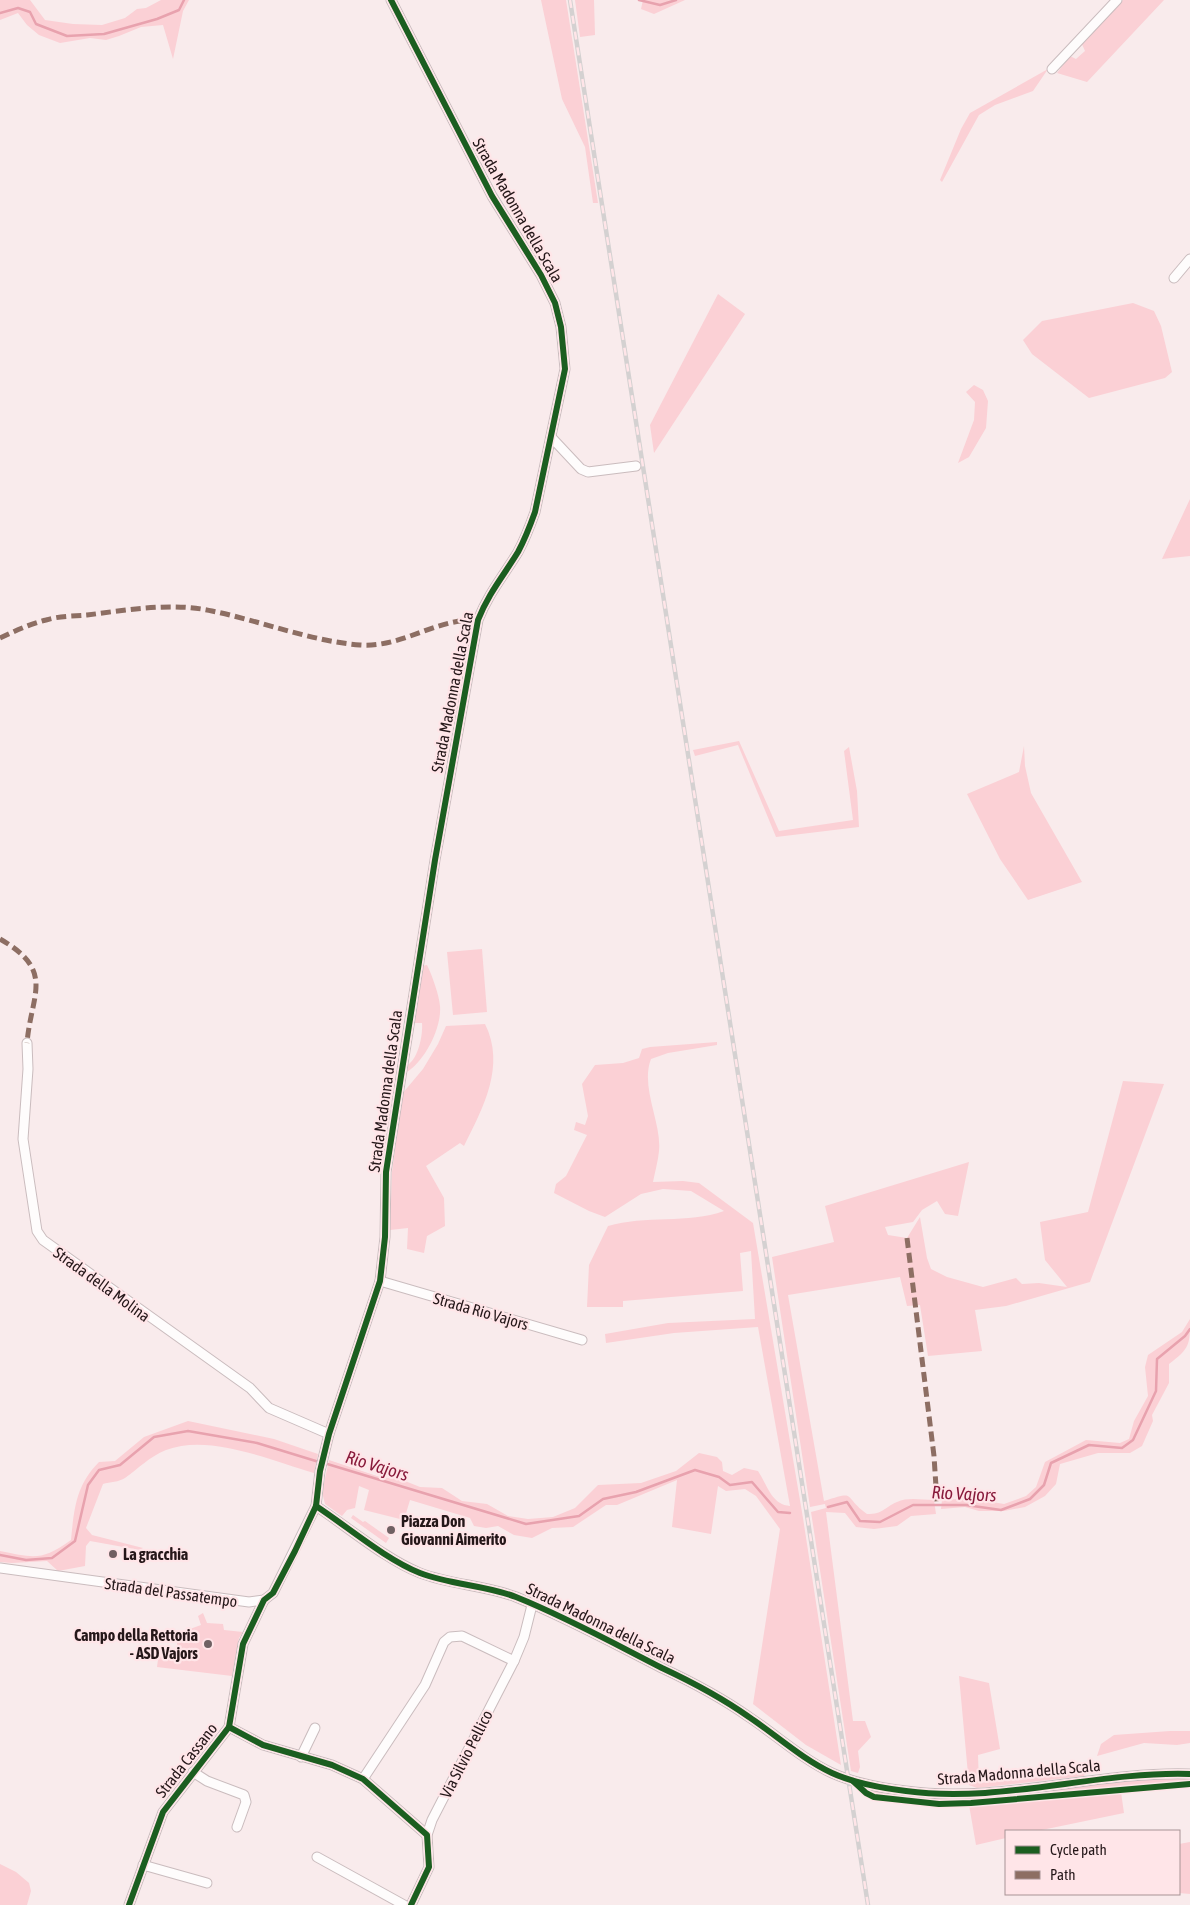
<svg xmlns="http://www.w3.org/2000/svg" width="1190" height="1905" font-family="'Asap Condensed',sans-serif">
  <style>
    .green { fill: #fbd0d5 }
    .lines { fill: none; stroke-linecap: round; stroke-linejoin: round }
    .stream { stroke: #e8a2ae; stroke-width: 2.5 }
    .minor-casing { stroke: #cabcbe; stroke-width: 11 }
    .minor { stroke: #fefcfc; stroke-width: 9 }
    .rail-casing { stroke: #d4d1d1; stroke-width: 4.5 }
    .rail { stroke: #ffe5e8; stroke-width: 2.5; stroke-dasharray: 8; stroke-linecap: butt }
    .quiet { stroke: #8d6e63; stroke-width: 5; stroke-dasharray: 10 5; stroke-linecap: butt }
    .cycleway-casing { stroke: #ffe5e8; stroke-width: 9 }
    .cycleway { stroke: #1b5e20; stroke-width: 6 }
    .poi-dot { fill: #6f6163; stroke: #ffe5e8; stroke-width: 2 }
    .labels { text-anchor: middle; stroke-width: 4.5; stroke-linejoin: round; paint-order: stroke }
    .street-label { font-size: 16px; fill: #251719; stroke: #ffe5e8 }
    .poi-label { font-size: 16px; font-weight: bold; fill: #251719; stroke: #ffe5e8; text-anchor: start }
    .water-label { font-size: 18px; font-style: italic; fill: #881a3b; stroke: #ffe5e8 }
  </style>
  <rect width="100%" height="100%" fill="#f9ebec"/>
  <!-- green -->
  <g class="green">
    <path d="M0,0H30L45,20L73,24L102,25L125,18L137,9L146,8L161,0H189L183,11L173,59L163,25L141,27L119,36L106,40L90,38L60,43L39,35L27,25L18,13L0,20Z"/>
    <path d="M541,0H566L598,203H593L585,147L562,99Z"/>
    <path d="M575,0H594L595,35L580,37Z"/>
    <path d="M643,0H685L654,14L641,9Z"/>
    <path d="M1123,0H1164L1087,82L1057,73L1070,56L1076,59L1085,51L1081,42Z"/>
    <path d="M1048,69L1033,91L995,105L979,115L942,182L940,180L961,129L970,113Z"/>
    <path d="M718,294L745,314L654,453L650,425Z"/>
    <path d="M1133,303L1154,311L1161,326L1172,372L1165,378L1089,398L1032,354L1023,340L1042,321Z"/>
    <path d="M974,385L983,390L988,401L986,428L969,457L958,463L974,420L975,402L966,392Z"/>
    <path d="M1190,499V556L1162,559Z"/>
    <path d="M739,741L779,831L853,820L844,751L849,747L857,791L859,827L776,837L738,745L695,756L693,750Z"/>
    <path d="M1024,746L1025,766L1031,793L1082,882L1028,900L1000,859L967,794L1019,772Z"/>
    <path d="M482,949L487,1012L453,1015L447,952Z"/>
    <path d="M427,965C432,975 439,995 440,1006C442,1028 424,1063 405,1073L406,1066C418,1060 423,1036 422,1023H412L422,966Z"/>
    <path d="M485,1024C506,1066 483,1108 464,1146L460,1143L426,1166L444,1198L445,1226L427,1236L424,1253L407,1249L408,1228L390,1230L392,1172L402,1094L423,1069L438,1044L446,1026Z"/>
    <path d="M717,1042V1045L668,1053L651,1059C640,1087 662,1123 659,1151C658,1161 655,1172 653,1182L683,1181L699,1183L753,1223L803,1518L841,1765L806,1745L753,1704L780,1529L756,1496L745,1489L726,1491L718,1486L711,1534L672,1527L677,1480L617,1505H606L573,1527L552,1528L532,1538L514,1535L498,1526L486,1528L474,1526L470,1518L410,1500L404,1520L364,1510L369,1490L359,1486L355,1508L347,1510L342,1516L325,1504L322,1492L329,1460L380,1477L400,1479L420,1487L442,1488L462,1501L487,1504L508,1516L528,1519L553,1517L575,1508L598,1485L641,1483L676,1471L699,1453L717,1457L722,1462L723,1471L732,1475L744,1468L758,1471C768,1486 771,1504 790,1506L758,1327L674,1333L606,1343L605,1334L668,1323L755,1319L751,1251L740,1253L743,1291L623,1301V1307H587L589,1265L608,1226C645,1215 688,1224 724,1211L691,1191L663,1189L641,1194L605,1217L589,1211L554,1193L556,1184L566,1176L587,1135L574,1130L576,1122L585,1125L588,1116L582,1084L595,1065L623,1063L639,1058L642,1049L650,1047Z"/>
    <path d="M1123,1081L1164,1084L1090,1282L1006,1306L975,1310L982,1351L928,1356L920,1305L907,1306L900,1277L788,1295L824,1501C858,1490 842,1496 867,1514C884,1514 883,1508 897,1502C908,1497 921,1500 934,1500L936,1514L911,1516L897,1526L874,1529L856,1527L845,1513L826,1512L853,1721H865L871,1737L858,1751L860,1767L858,1773L851,1771L811,1512L826,1508L825,1504L810,1507L772,1257L834,1242L825,1206L969,1162L958,1216L945,1214L937,1201L922,1210L913,1222L885,1227L888,1235L907,1238L920,1217L927,1258L931,1269L947,1277L983,1287L1016,1278L1022,1284L1039,1283L1067,1287L1045,1260L1040,1222L1088,1212Z"/>
    <path d="M1190,1319C1190,1345 1190,1348 1169,1364V1383L1152,1415L1153,1421L1142,1446L1130,1453H1098L1060,1464L1056,1484L1045,1496L1025,1507L1004,1511H979L965,1507L941,1509L942,1500L969,1498L1004,1504L1026,1496L1036,1487L1045,1462L1086,1440L1120,1443L1129,1439L1134,1421L1148,1396L1145,1367L1148,1355L1182,1332Z"/>
    <path d="M188,1421L274,1439L318,1454L314,1473C271,1461 210,1433 166,1450C149,1457 139,1468 125,1478C119,1482 110,1482 103,1484L86,1528L92,1535L143,1548L140,1550L90,1541L86,1546L85,1566L58,1571L47,1561L12,1563L0,1562V1551C35,1558 41,1561 71,1540C74,1509 76,1485 99,1462L115,1461L144,1437Z"/>
    <path d="M353,1515L363,1522L365,1521L389,1538L386,1543L351,1518Z"/>
    <path d="M203,1613L207,1623L223,1624L224,1630L243,1632L239,1638L232,1676L157,1667L159,1652L178,1647L176,1640L181,1638L179,1633L201,1625L198,1616Z"/>
    <path d="M959,1676L989,1683L1000,1749L978,1755L979,1783L1059,1775L1087,1769L1084,1776L977,1788L969,1785Z"/>
    <path d="M1170,1731H1190V1743L1177,1745L1144,1743L1097,1756L1101,1744L1114,1735Z"/>
    <path d="M1190,1777V1782C1137,1784 894,1820 866,1788L935,1797L1143,1778Z"/>
    <path d="M1121,1792L1124,1813L1037,1831H1006V1838L976,1845L969,1805Z"/>
    <path d="M1190,1842V1894L1179,1893V1844Z"/>
    <path d="M0,1864L16,1872L29,1883L31,1891L27,1905H0Z"/>
  </g>
  <g class="lines">
    <!-- stream -->
    <g class="stream">
      <path d="M639,0L660,5L676,0"/>
      <path d="M0,13L18,8L30,12L36,24L67,36L104,34L157,19L179,10L184,0"/>
      <path d="M324,1463L526,1524L579,1516L603,1499L636,1492L695,1470L719,1477L730,1485L752,1482L778,1512L790,1513"/>
      <path d="M828,1507L847,1502L860,1521L880,1522L913,1505H966L1001,1510L1030,1499L1044,1485L1051,1463L1089,1445L1122,1448L1133,1440L1156,1391L1157,1359L1185,1336L1190,1329"/>
      <path d="M0,1555L26,1560L52,1558L75,1541L88,1485L99,1470L120,1465L154,1437L188,1431L257,1443L319,1462"/>
    </g>
    <defs>
      <g id="minor">
        <path d="M1052,69L1117,0"/>
        <path d="M1174,278L1190,259"/>
        <path d="M551,437L581,469L588,472L636,466"/>
        <path d="M27,1043L28,1069L23,1139L37,1231L43,1240L250,1388L269,1408L329,1434"/>
        <path d="M380,1281L582,1340"/>
        <path d="M316,1506C348,1527 385,1559 420,1573C451,1585 485,1585 516,1597C566,1617 615,1644 662,1668C692,1682 722,1698 749,1717C776,1735 802,1759 832,1773C854,1783 881,1788 906,1791C1000,1804 1095,1771 1190,1774"/>
        <path d="M0,1568L249,1602L264,1600L273,1593L316,1506L320,1471L329,1434L380,1281L385,1237L386,1172L435,860L478,620C488,594 504,575 518,552C525,539 530,526 535,512L565,369L561,327L555,303L541,275L492,196L391,0"/>
        <path d="M229,1727L263,1745L332,1765L363,1779L427,1835"/>
        <path d="M301,1757L315,1728"/>
        <path d="M193,1772L207,1781L244,1795L246,1802L237,1827"/>
        <path d="M363,1779L425,1685L444,1642L450,1637L462,1636L514,1661"/>
        <path d="M317,1857L404,1905"/>
        <path d="M143,1865L207,1883"/>
        <path d="M129,1905L163,1812L229,1727L243,1644L264,1600"/>
        <path d="M411,1905L429,1867L427,1835L432,1820L514,1661L524,1637L532,1605"/>
      </g>
    </defs>
    <!-- minor casing -->
    <use href="#minor" class="minor-casing"/>
    <!-- minor -->
    <use href="#minor" class="minor"/>
    <defs>
      <path id="rail" d="M570,0L868,1905"/>
    </defs>
    <!-- rail casing -->
    <use href="#rail" class="rail-casing"/>
    <!-- rail -->
    <use href="#rail" class="rail"/>
    <!-- quiet -->
    <g class="quiet">
      <path d="M0,638C15,631 30,624 46,620C59,616 74,616 87,615C127,610 172,602 212,611C261,621 310,641 360,645C402,648 436,618 478,620"/>
      <path d="M0,939C56,971 31,994 27,1043"/>
      <path d="M907,1238L934,1456L937,1502"/>
    </g>
    <defs>
      <g id="cycleway">
        <path d="M316,1506C348,1527 385,1559 420,1573C451,1585 485,1585 516,1597C566,1617 615,1644 662,1668C692,1682 722,1698 749,1717C776,1735 802,1759 832,1773C854,1783 881,1788 906,1791C1000,1804 1095,1771 1190,1774"/>
        <path d="M229,1727L263,1745L332,1765L363,1779L427,1835L429,1867L411,1905"/>
        <path d="M853,1781L866,1793L874,1797L939,1804L971,1803L1190,1784"/>
        <path d="M129,1905L163,1812L229,1727L243,1644L264,1600L273,1593L295,1551L316,1506L320,1471L329,1434L380,1281L385,1237L386,1172L435,860L478,620C488,594 504,575 518,552C525,539 530,526 535,512L565,369L561,327L555,303L541,275L492,196L391,0"/>
      </g>
    </defs>
    <!-- cycleway casing -->
    <use href="#cycleway" class="cycleway-casing"/>
    <!-- cycleway -->
    <use href="#cycleway" class="cycleway"/>
  </g>
  <!-- markers -->
  <g class="poi-dot">
    <circle cx="391" cy="1530" r="5"/>
    <circle cx="113" cy="1554" r="5"/>
    <circle cx="208" cy="1644" r="5"/>
  </g>
  <g class="labels">
    <!-- street labels -->
    <g class="street-label">
      <text transform="translate(518 210) rotate(60)" y="6">Strada Madonna della Scala</text>
      <text transform="translate(452 692) rotate(-79)" y="6">Strada Madonna della Scala</text>
      <text transform="translate(385 1091) rotate(-82)" y="6">Strada Madonna della Scala</text>
      <text transform="translate(102 1284) rotate(36)" y="6">Strada della Molina</text>
      <text transform="translate(481 1311) rotate(16)" y="6">Strada Rio Vajors</text>
      <text transform="translate(171 1592) rotate(8)" y="6">Strada del Passatempo</text>
      <text transform="translate(601 1623) rotate(26)" y="6">Strada Madonna della Scala</text>
      <text transform="translate(466 1754) rotate(-63)" y="6">Via Silvio Pellico</text>
      <text transform="translate(186 1760) rotate(-52)" y="6">Strada Cassano</text>
      <text transform="translate(1019 1772) rotate(-5)" y="6">Strada Madonna della Scala</text>
    </g>
    <!-- poi labels -->
    <g class="poi-label">
      <text x="401" y="1527">Piazza Don<tspan x="401" dy="18">Giovanni Aimerito</tspan></text>
      <text x="123" y="1560">La gracchia</text>
      <text x="198" y="1641" text-anchor="end">Campo della Rettoria<tspan x="198" dy="18">- ASD Vajors</tspan></text>
    </g>
    <!-- water labels -->
    <g class="water-label">
      <text transform="translate(377 1466) rotate(17)" y="6">Rio Vajors</text>
      <text transform="translate(964 1494) rotate(3)" y="6">Rio Vajors</text>
    </g>
  </g>
  <!-- legend -->
  <rect x="1005" y="1830" width="175" height="65" fill="#ffe5e8" stroke="#a89395"/>
  <rect x="1015" y="1846" width="25" height="8" fill="#1b5e20" stroke="#a89395"/>
  <text x="1050" y="1855" font-size="15" fill="#251719">Cycle path</text>
  <rect x="1015" y="1871" width="25" height="8" fill="#8d6e63" stroke="#a89395"/>
  <text x="1050" y="1880" font-size="15" fill="#251719">Path</text>
</svg>
